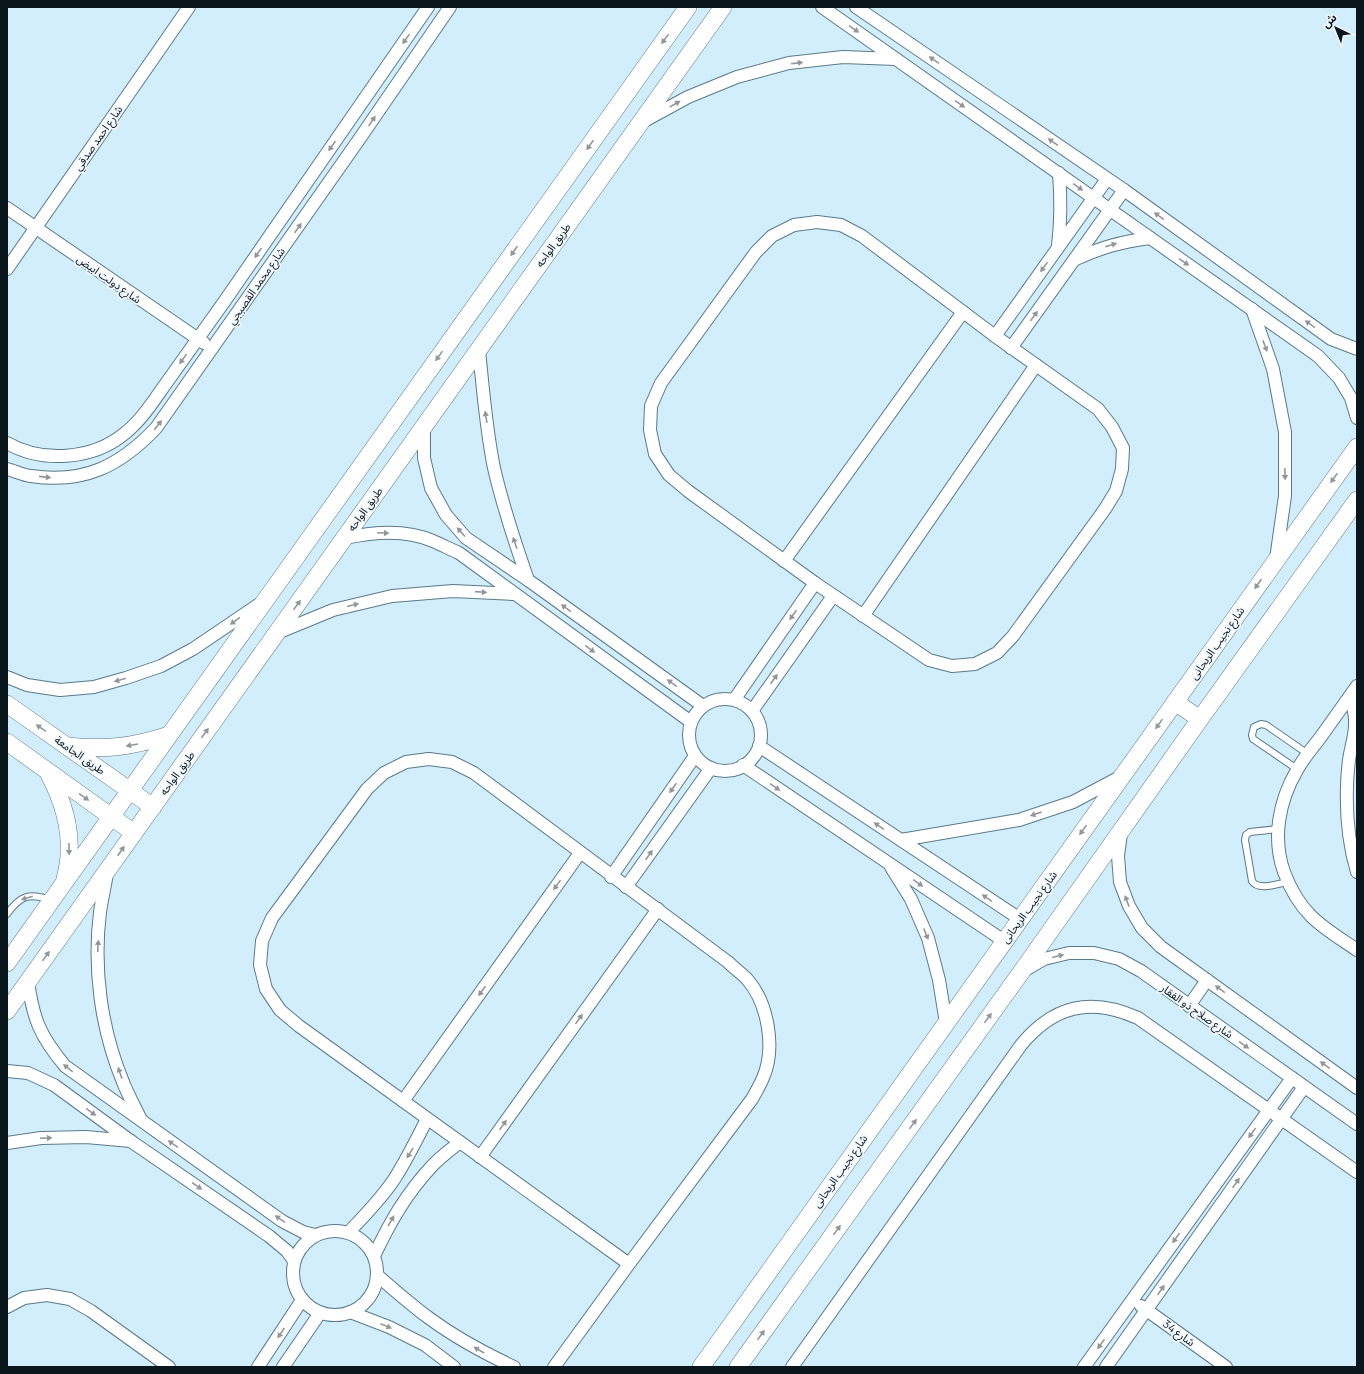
<svg xmlns="http://www.w3.org/2000/svg" width="1364" height="1374" font-family="Manrope,'Noto Sans Arabic',sans-serif">
  <style>
    .lines { fill: none; stroke-linecap: round; stroke-linejoin: round }
    .lane-casing { stroke: #597a89; stroke-width: 8 }
    .street-casing { stroke: #597a89; stroke-width: 14 }
    .secondary-casing { stroke: #597a89; stroke-width: 18 }
    .lane { stroke: #fff; stroke-width: 6 }
    .street { stroke: #fff; stroke-width: 12 }
    .secondary { stroke: #fff; stroke-width: 17 }
    .oneway { fill: #909699 }
    .labels { text-anchor: middle; stroke-width: 3.5; stroke-linejoin: round; paint-order: stroke }
    .street-label { font-size: 11px; fill: #09161c; stroke: #f1f8fb }
  </style>
  <rect width="100%" height="100%" fill="#d2eefc"/>
  <g class="lines">
    <defs>
      <g id="lane">
        <path d="M1297,769L1253,739L1252,735L1254,727L1261,724L1266,725L1308,754"/>
        <path d="M1278,829L1250,832L1246,835L1245,840L1252,881C1258,891 1277,884 1287,882"/>
        <path d="M7,914C20,896 29,892 50,900"/>
      </g>
      <g id="street">
        <path d="M822,7L1318,356L1339,378L1351,398L1357,418"/>
        <path d="M856,7L1124,190L1331,339L1357,349"/>
        <path d="M644,121L688,97L737,77L789,63L843,57L896,59"/>
        <path d="M7,208L204,343"/>
        <path d="M817,222L841,225L862,236L995,336L1098,409L1112,427L1123,448L1122,469L1116,491L1105,509L1013,636L997,653L975,664L952,666L929,660L815,583L688,491L669,475L655,454L650,430L651,406L661,383L756,252L772,236L794,225Z"/>
        <path d="M1058,246C1061,221 1061,198 1059,173"/>
        <path d="M1076,259C1102,247 1121,242 1150,238"/>
        <path d="M7,269L189,7"/>
        <path d="M1252,309L1273,369L1285,432V496L1276,559"/>
        <path d="M995,336L1107,179"/>
        <path d="M1011,348L1124,190"/>
        <path d="M479,350C483,389 486,429 494,468C503,507 515,543 528,580"/>
        <path d="M424,427V458L431,488L446,515L466,538L528,580L703,706"/>
        <path d="M7,443C42,463 92,460 124,434C142,420 154,400 167,382C186,355 205,329 224,302C292,204 360,105 428,7"/>
        <path d="M7,469C15,471 23,475 31,476C84,484 120,466 156,428L358,141L450,7"/>
        <path d="M345,538C374,532 405,529 433,541C442,545 450,549 459,553L691,722"/>
        <path d="M784,561L963,312"/>
        <path d="M863,616L1036,365"/>
        <path d="M277,633L333,610L392,596L453,591L513,594"/>
        <path d="M7,677L27,685L60,690L94,687L126,678L161,666L193,649L258,605"/>
        <path d="M1357,686C1345,703 1332,721 1320,738C1312,748 1303,759 1297,770C1279,801 1272,838 1284,872C1290,888 1299,904 1311,916C1324,929 1341,939 1357,950"/>
        <path d="M1350,696C1352,704 1355,712 1355,720C1356,734 1351,746 1349,760C1348,769 1347,778 1347,787C1346,815 1349,845 1357,872"/>
        <circle cx="725" cy="735" r="36"/>
        <path d="M734,700L815,583"/>
        <path d="M752,711L833,596"/>
        <path d="M759,746L1020,919"/>
        <path d="M743,765L1004,941"/>
        <path d="M1121,833L1118,856L1120,882L1129,906L1142,928L1161,947L1357,1088"/>
        <path d="M901,840L1019,820L1073,802L1120,777"/>
        <path d="M891,867L911,899L928,938L939,980L946,1023"/>
        <path d="M107,873C105,886 102,899 100,912C93,969 101,1029 123,1082C128,1095 135,1107 141,1120"/>
        <path d="M611,877L695,756"/>
        <path d="M626,887L711,768"/>
        <path d="M1025,970L1044,959L1069,953H1094L1119,959L1141,971L1357,1124"/>
        <path d="M28,981C33,1019 40,1036 65,1066L282,1221L303,1232L315,1235"/>
        <path d="M1189,1006L1207,980"/>
        <path d="M7,1071L28,1073L54,1085L132,1142L269,1236L287,1251L294,1261"/>
        <path d="M403,1101L580,853"/>
        <path d="M7,1143L41,1138L86,1137L131,1141"/>
        <path d="M480,1157L658,909"/>
        <circle cx="335" cy="1273" r="42"/>
        <path d="M349,1232C365,1215 382,1198 395,1178C407,1159 417,1139 427,1119"/>
        <path d="M374,1256C390,1222 406,1194 432,1166C440,1157 450,1150 460,1142"/>
        <path d="M377,1275C394,1290 411,1305 429,1318C456,1338 484,1353 514,1367"/>
        <path d="M1141,1306L1226,1367"/>
        <path d="M7,1307L24,1298L47,1295L70,1299L91,1311L169,1367"/>
        <path d="M350,1312L389,1327L425,1345L454,1367"/>
        <path d="M258,1367L302,1300"/>
        <path d="M283,1367L320,1313"/>
        <path d="M554,1367L629,1264L752,1099C756,1092 760,1085 763,1078C776,1048 768,1003 747,979C741,973 734,968 728,962L474,773L452,762L429,759L406,762L384,773L367,789L272,918L262,941L260,965L266,989L280,1010L299,1026L629,1264"/>
        <path d="M792,1367L1021,1045C1054,1005 1091,997 1138,1018L1357,1172"/>
        <path d="M1084,1367L1292,1078"/>
        <path d="M1106,1367L1304,1087"/>
      </g>
      <g id="secondary">
        <path d="M1175,702L1200,719"/>
        <path d="M7,704L153,807"/>
        <path d="M7,742L134,833"/>
        <path d="M67,746C107,750 131,747 169,735"/>
        <path d="M49,774C62,799 71,825 69,854C69,863 67,871 65,879"/>
        <path d="M7,963L688,7"/>
        <path d="M7,1011L723,7"/>
        <path d="M701,1367L1357,447"/>
        <path d="M738,1367L1022,971L1200,719L1357,500"/>
      </g>
    </defs>
    <!-- lane casing -->
    <use href="#lane" class="lane-casing"/>
    <!-- street casing -->
    <use href="#street" class="street-casing"/>
    <!-- secondary casing -->
    <use href="#secondary" class="secondary-casing"/>
    <!-- lane -->
    <use href="#lane" class="lane"/>
    <!-- street -->
    <use href="#street" class="street"/>
    <!-- secondary -->
    <use href="#secondary" class="secondary"/>
  </g>
  <!-- one-way arrows -->
  <defs><path id="oneway-solid" d="M-6-.8H1V-3.2L6.5 0L1 3.2V.8H-6Z"/></defs>
  <g class="oneway">
    <use href="#oneway-solid" transform="translate(854 29) rotate(35)"/>
    <use href="#oneway-solid" transform="translate(406 39) rotate(125)"/>
    <use href="#oneway-solid" transform="translate(665 39) rotate(126)"/>
    <use href="#oneway-solid" transform="translate(934 60) rotate(-146)"/>
    <use href="#oneway-solid" transform="translate(797 63) rotate(-7)"/>
    <use href="#oneway-solid" transform="translate(675 104) rotate(-29)"/>
    <use href="#oneway-solid" transform="translate(960 104) rotate(35)"/>
    <use href="#oneway-solid" transform="translate(372 121) rotate(-56)"/>
    <use href="#oneway-solid" transform="translate(1053 142) rotate(-146)"/>
    <use href="#oneway-solid" transform="translate(590 145) rotate(125)"/>
    <use href="#oneway-solid" transform="translate(332 146) rotate(125)"/>
    <use href="#oneway-solid" transform="translate(1078 187) rotate(35)"/>
    <use href="#oneway-solid" transform="translate(1159 216) rotate(-144)"/>
    <use href="#oneway-solid" transform="translate(298 228) rotate(-55)"/>
    <use href="#oneway-solid" transform="translate(1111 245) rotate(-17)"/>
    <use href="#oneway-solid" transform="translate(514 251) rotate(125)"/>
    <use href="#oneway-solid" transform="translate(258 253) rotate(125)"/>
    <use href="#oneway-solid" transform="translate(1184 262) rotate(35)"/>
    <use href="#oneway-solid" transform="translate(1044 267) rotate(126)"/>
    <use href="#oneway-solid" transform="translate(1034 316) rotate(-54)"/>
    <use href="#oneway-solid" transform="translate(1310 324) rotate(-144)"/>
    <use href="#oneway-solid" transform="translate(1265 346) rotate(70)"/>
    <use href="#oneway-solid" transform="translate(439 356) rotate(125)"/>
    <use href="#oneway-solid" transform="translate(183 359) rotate(126)"/>
    <use href="#oneway-solid" transform="translate(486 417) rotate(-99)"/>
    <use href="#oneway-solid" transform="translate(158 425) rotate(-52)"/>
    <use href="#oneway-solid" transform="translate(1285 474) rotate(89)"/>
    <use href="#oneway-solid" transform="translate(45 477) rotate(6)"/>
    <use href="#oneway-solid" transform="translate(1334 478) rotate(126)"/>
    <use href="#oneway-solid" transform="translate(461 532) rotate(-132)"/>
    <use href="#oneway-solid" transform="translate(383 533) rotate(2)"/>
    <use href="#oneway-solid" transform="translate(515 543) rotate(-109)"/>
    <use href="#oneway-solid" transform="translate(1258 584) rotate(125)"/>
    <use href="#oneway-solid" transform="translate(481 592) rotate(4)"/>
    <use href="#oneway-solid" transform="translate(297 605) rotate(-54)"/>
    <use href="#oneway-solid" transform="translate(353 605) rotate(-14)"/>
    <use href="#oneway-solid" transform="translate(566 608) rotate(-144)"/>
    <use href="#oneway-solid" transform="translate(793 615) rotate(125)"/>
    <use href="#oneway-solid" transform="translate(235 621) rotate(144)"/>
    <use href="#oneway-solid" transform="translate(590 649) rotate(36)"/>
    <use href="#oneway-solid" transform="translate(774 679) rotate(-55)"/>
    <use href="#oneway-solid" transform="translate(120 680) rotate(164)"/>
    <use href="#oneway-solid" transform="translate(672 683) rotate(-144)"/>
    <use href="#oneway-solid" transform="translate(1159 724) rotate(125)"/>
    <use href="#oneway-solid" transform="translate(41 728) rotate(-145)"/>
    <use href="#oneway-solid" transform="translate(205 733) rotate(-54)"/>
    <use href="#oneway-solid" transform="translate(132 745) rotate(170)"/>
    <use href="#oneway-solid" transform="translate(775 787) rotate(34)"/>
    <use href="#oneway-solid" transform="translate(673 788) rotate(125)"/>
    <use href="#oneway-solid" transform="translate(84 797) rotate(35)"/>
    <use href="#oneway-solid" transform="translate(1036 814) rotate(161)"/>
    <use href="#oneway-solid" transform="translate(879 826) rotate(-146)"/>
    <use href="#oneway-solid" transform="translate(1083 830) rotate(126)"/>
    <use href="#oneway-solid" transform="translate(69 849) rotate(89)"/>
    <use href="#oneway-solid" transform="translate(121 851) rotate(-55)"/>
    <use href="#oneway-solid" transform="translate(649 855) rotate(-55)"/>
    <use href="#oneway-solid" transform="translate(918 883) rotate(34)"/>
    <use href="#oneway-solid" transform="translate(557 885) rotate(126)"/>
    <use href="#oneway-solid" transform="translate(27 898) rotate(164)"/>
    <use href="#oneway-solid" transform="translate(987 898) rotate(-146)"/>
    <use href="#oneway-solid" transform="translate(1127 901) rotate(-110)"/>
    <use href="#oneway-solid" transform="translate(926 934) rotate(68)"/>
    <use href="#oneway-solid" transform="translate(98 946) rotate(-87)"/>
    <use href="#oneway-solid" transform="translate(46 956) rotate(-54)"/>
    <use href="#oneway-solid" transform="translate(1058 956) rotate(-14)"/>
    <use href="#oneway-solid" transform="translate(1220 989) rotate(-144)"/>
    <use href="#oneway-solid" transform="translate(482 991) rotate(126)"/>
    <use href="#oneway-solid" transform="translate(988 1018) rotate(-54)"/>
    <use href="#oneway-solid" transform="translate(579 1019) rotate(-54)"/>
    <use href="#oneway-solid" transform="translate(1244 1045) rotate(35)"/>
    <use href="#oneway-solid" transform="translate(1325 1065) rotate(-144)"/>
    <use href="#oneway-solid" transform="translate(68 1068) rotate(-141)"/>
    <use href="#oneway-solid" transform="translate(120 1073) rotate(-109)"/>
    <use href="#oneway-solid" transform="translate(91 1112) rotate(36)"/>
    <use href="#oneway-solid" transform="translate(913 1124) rotate(-54)"/>
    <use href="#oneway-solid" transform="translate(503 1125) rotate(-54)"/>
    <use href="#oneway-solid" transform="translate(1252 1133) rotate(126)"/>
    <use href="#oneway-solid" transform="translate(46 1138) rotate(-3)"/>
    <use href="#oneway-solid" transform="translate(173 1144) rotate(-145)"/>
    <use href="#oneway-solid" transform="translate(410 1153) rotate(121)"/>
    <use href="#oneway-solid" transform="translate(1236 1183) rotate(-55)"/>
    <use href="#oneway-solid" transform="translate(197 1186) rotate(35)"/>
    <use href="#oneway-solid" transform="translate(280 1219) rotate(-146)"/>
    <use href="#oneway-solid" transform="translate(391 1221) rotate(-60)"/>
    <use href="#oneway-solid" transform="translate(837 1230) rotate(-54)"/>
    <use href="#oneway-solid" transform="translate(1176 1238) rotate(126)"/>
    <use href="#oneway-solid" transform="translate(1161 1290) rotate(-55)"/>
    <use href="#oneway-solid" transform="translate(386 1326) rotate(22)"/>
    <use href="#oneway-solid" transform="translate(281 1333) rotate(124)"/>
    <use href="#oneway-solid" transform="translate(761 1335) rotate(-54)"/>
    <use href="#oneway-solid" transform="translate(1101 1344) rotate(126)"/>
    <use href="#oneway-solid" transform="translate(479 1350) rotate(-150)"/>
  </g>
  <g class="labels">
    <!-- street labels -->
    <g class="street-label">
      <text transform="translate(98 138) rotate(-55)" y="4">شارع احمد صدقي</text>
      <text transform="translate(553 245) rotate(-54)" y="4">طريق الواحه</text>
      <text transform="translate(109 279) rotate(35)" y="4">شارع دولت ابيض</text>
      <text transform="translate(256 286) rotate(-55)" y="4">شارع محمد القصبجي</text>
      <text transform="translate(365 509) rotate(-54)" y="4">طريق الواحه</text>
      <text transform="translate(1217 643) rotate(-55)" y="4">شارع نجيب الريحانى</text>
      <text transform="translate(80 755) rotate(35)" y="4">طريق الجامعة</text>
      <text transform="translate(177 773) rotate(-54)" y="4">طريق الواحه</text>
      <text transform="translate(1029 907) rotate(-54)" y="4">شارع نجيب الريحانى</text>
      <text transform="translate(1197 1011) rotate(35)" y="4">شارع صلاح ذو الفقار</text>
      <text transform="translate(840 1171) rotate(-55)" y="4">شارع نجيب الريحانى</text>
      <text transform="translate(1179 1333) rotate(36)" y="4">شارع 34</text>
    </g>
  </g>
  <!-- border -->
  <rect width="1364" height="1374" fill="none" stroke="#09161c" stroke-width="16"/>
  <!-- north arrow -->
  <g transform="translate(1336 28) rotate(317)" stroke="#f1f8fb" stroke-width="3" paint-order="stroke">
  <path d="M0-3L7 15L0 10L-7 15Z" fill="#09161c"/>
  <text y="-6" font-size="11" font-weight="bold" text-anchor="middle" fill="#09161c">ش</text>
  </g>
</svg>
